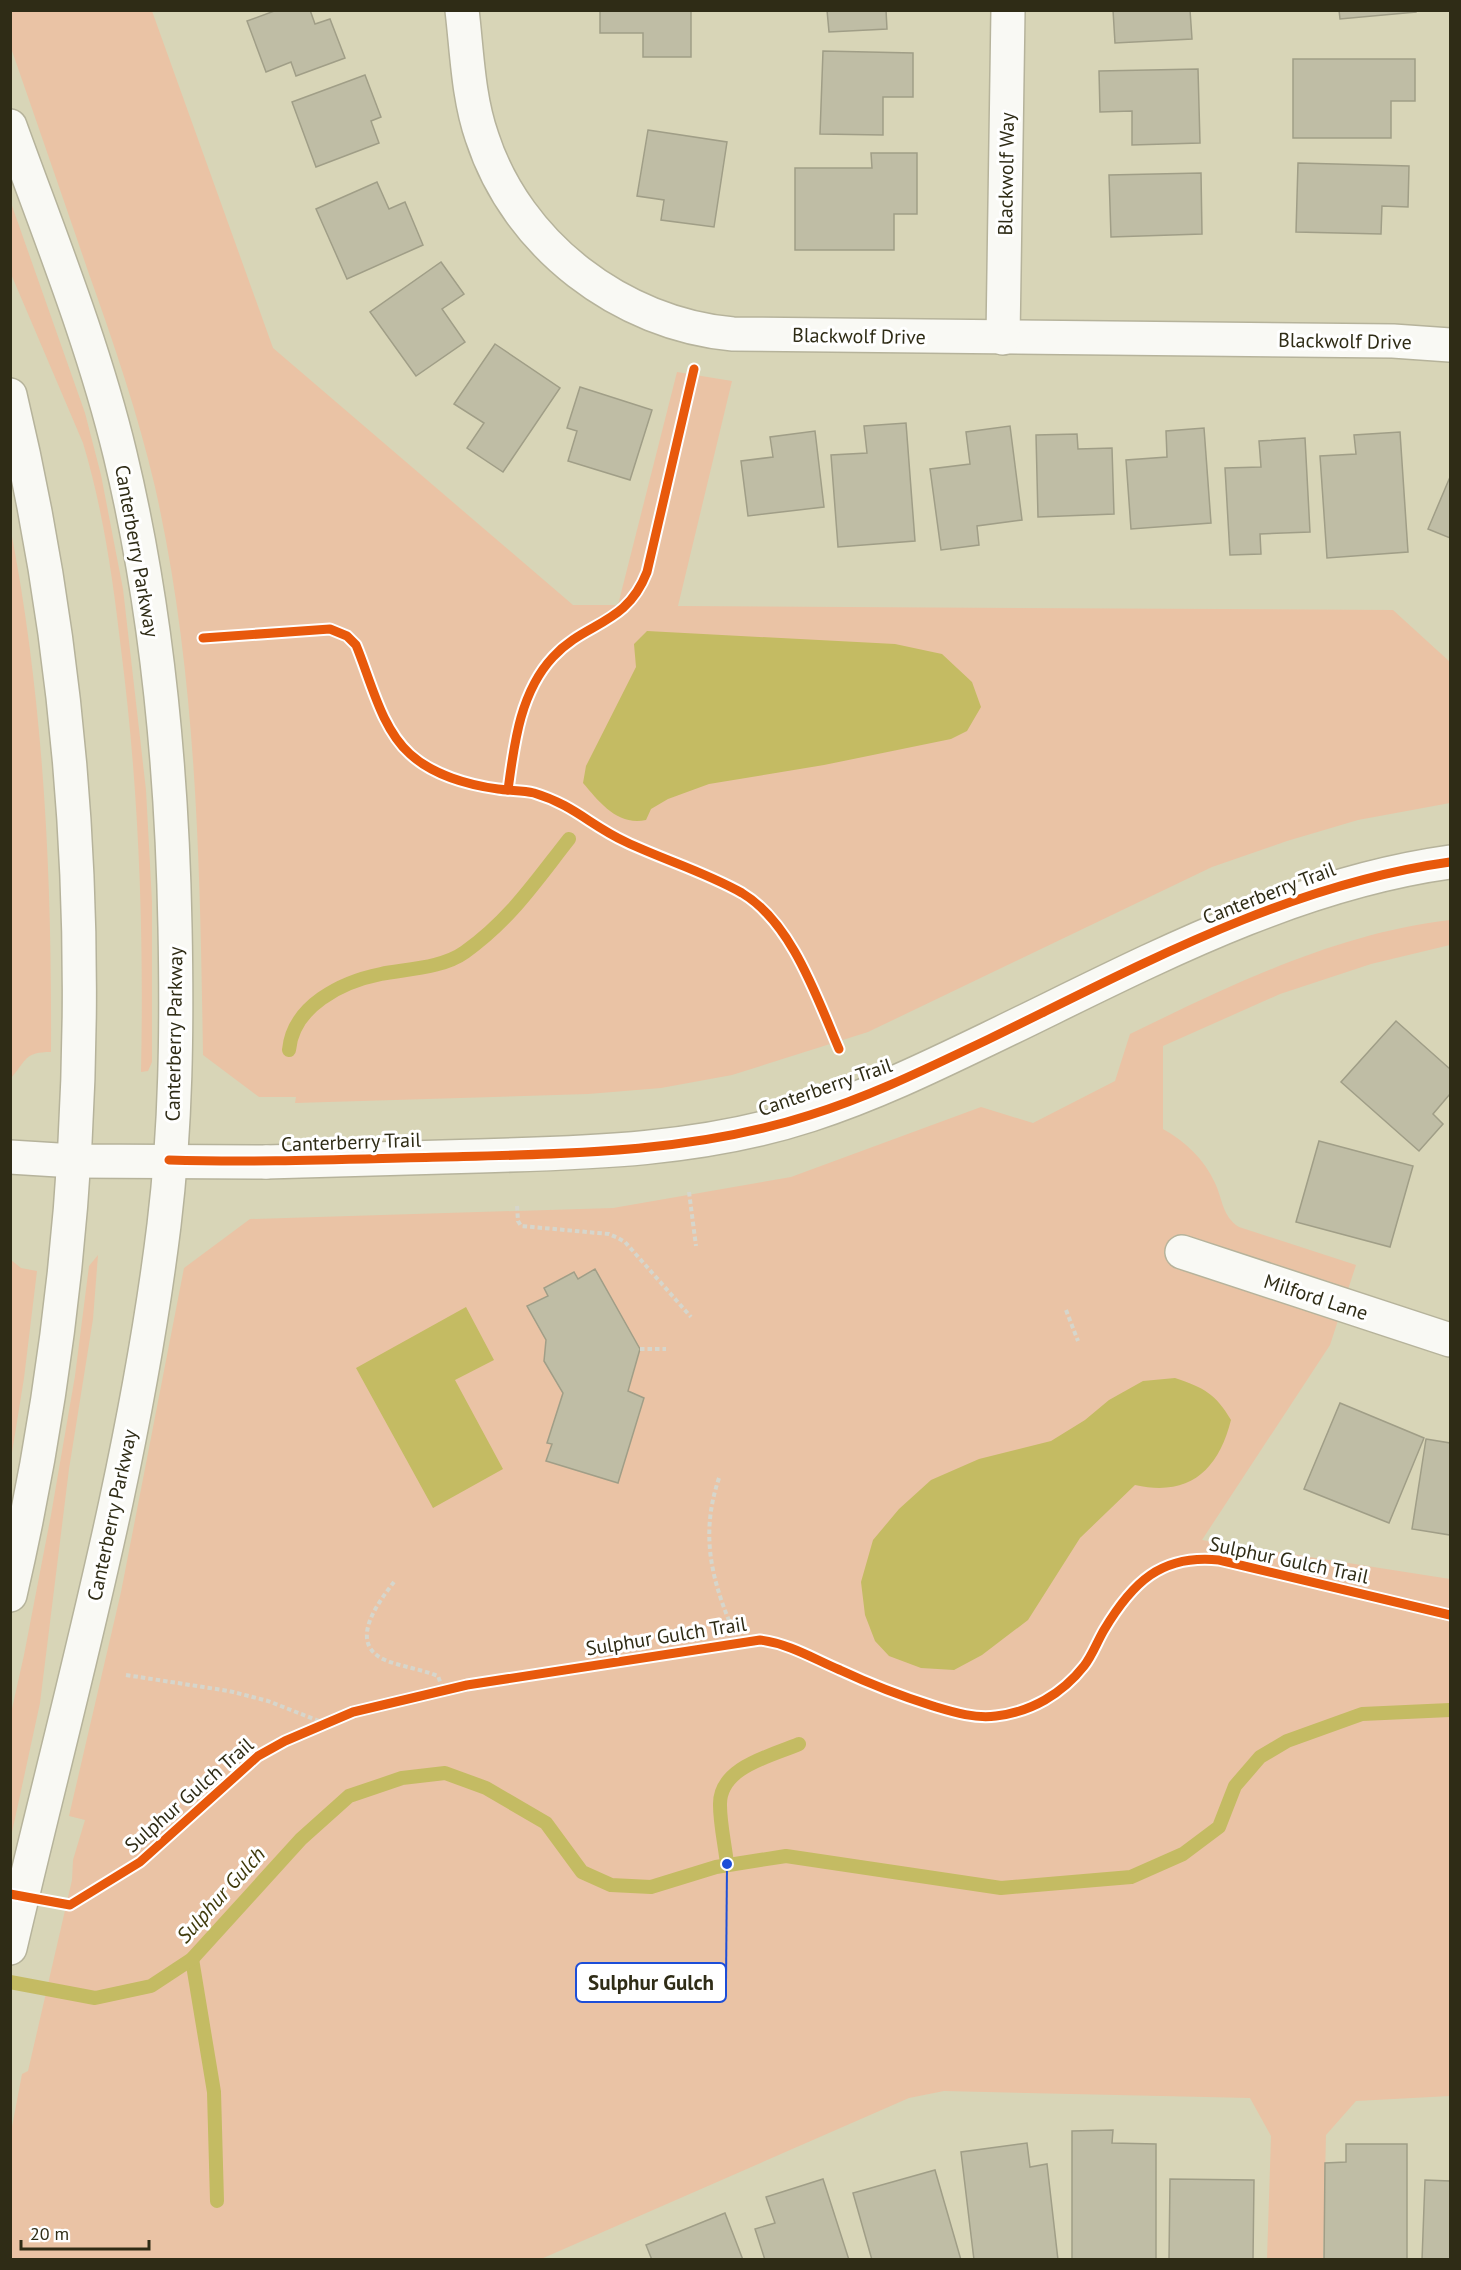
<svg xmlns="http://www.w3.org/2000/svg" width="1461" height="2270" font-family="'PT Sans',sans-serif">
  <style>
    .green { fill: #eac3a5 }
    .water { fill: #c4bb63 }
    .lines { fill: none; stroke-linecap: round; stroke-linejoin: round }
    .stream { stroke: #c4bb63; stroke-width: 14 }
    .building { fill: #bfbda5; stroke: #a09e87; stroke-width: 1.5 }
    .minor-casing { stroke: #b6b39b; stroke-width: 36 }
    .tertiary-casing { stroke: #b6b39b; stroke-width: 36 }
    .path { stroke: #d6d6cc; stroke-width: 4; stroke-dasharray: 4.5 3; stroke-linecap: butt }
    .minor { stroke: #f9f9f4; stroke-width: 33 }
    .tertiary { stroke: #f9f9f4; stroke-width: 33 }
    .cycleway-casing { stroke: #fff; stroke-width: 13 }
    .cycleway { stroke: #e8590c; stroke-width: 9 }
    .labels { text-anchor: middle; stroke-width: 6; stroke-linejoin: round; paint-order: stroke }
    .street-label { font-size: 20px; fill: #2f2c16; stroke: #fff }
    .water-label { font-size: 21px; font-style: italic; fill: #3f3a0b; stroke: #fff }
    .leader { fill: none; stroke: #1d4ed8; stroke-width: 2 }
    .callout-dot { fill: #1d4ed8; stroke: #fff; stroke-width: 2 }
    .callout { fill: #fff; stroke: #1d4ed8; stroke-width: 2 }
    .callout-label { font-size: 21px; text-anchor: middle; font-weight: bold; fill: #2f2c16 }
  </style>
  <rect width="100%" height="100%" fill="#d8d5b7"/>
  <!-- green -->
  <g class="green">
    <path d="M10,11H152L273,348L573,605H618L677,372L732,381L678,606L1393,610L1450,662V803L1358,820L1287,841L1212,867L868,1032L732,1075L661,1088L588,1094L295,1103L296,1097H259L203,1055C200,865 197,673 155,487C138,414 114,344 89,274C63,198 37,123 11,48Z"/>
    <path d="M11,203L85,413L101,475L123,589L146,790L152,902V1062L148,1071L141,1072C144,930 139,789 121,649C113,580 103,509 83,443L11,274Z"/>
    <path d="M10,526C44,700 52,876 51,1052C24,1052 27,1060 11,1078Z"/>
    <path d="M1450,920V945L1371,964L1280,994L1163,1046V1129C1186,1142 1204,1159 1215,1183C1223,1200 1222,1216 1239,1227L1356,1265L1330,1345L1202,1540L1450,1579V2096L1356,2101L1326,2135L1323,2259H1267L1271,2136L1250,2098L944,2091L909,2098L541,2259L11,2260V2132L22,2074L28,2071L72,1880L73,1860L85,1820L69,1816L121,1592L184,1268L250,1219L613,1208L791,1177L981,1107L1033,1123L1115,1081L1130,1034C1231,985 1337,933 1450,920Z"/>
    <path d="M98,1255L93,1319L69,1469L40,1703L11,1837V1713L24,1655L51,1515L75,1376L89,1266Z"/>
    <path d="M11,1260L21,1268L37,1271L24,1378L11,1459Z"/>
  </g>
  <!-- water -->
  <g class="water">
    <path d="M647,631L895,644L942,654L972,682L981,707L967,731L951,739L824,765L709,784L668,799L651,809L646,820C618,826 600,803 583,783L586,766L636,667L634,644Z"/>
    <path d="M466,1307L494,1360L455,1380L503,1469L433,1508L356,1368Z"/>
    <path d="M1175,1378C1204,1388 1215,1393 1231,1420C1218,1471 1189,1497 1135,1485L1080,1538L1028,1620L982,1655L954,1670L921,1668L889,1656L875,1641L865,1615L861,1582L873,1540L899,1509L931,1480L979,1459L1051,1441L1085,1420L1109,1400L1143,1381Z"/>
  </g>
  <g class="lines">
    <!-- stream -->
    <g class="stream">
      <path d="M289,1050C293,1006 341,982 381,974C407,969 443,968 465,952C510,920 535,882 569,839"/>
      <path d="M727,1864C725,1845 720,1824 720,1805C719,1767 771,1756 799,1744"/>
      <path d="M192,1959L214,2092L217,2201"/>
      <path d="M10,1982L95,1998L151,1986L192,1959L301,1839L349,1796L402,1778L445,1773L486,1788L546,1823L582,1872L611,1885L651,1887L716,1867L786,1856L1001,1888L1131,1877L1183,1854L1219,1827L1235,1786L1260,1757L1287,1741L1362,1714L1450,1710"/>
    </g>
  </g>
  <!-- building -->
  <g class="building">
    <path d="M277,10H310L315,24L330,19L345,58L296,76L291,62L266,72L247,21Z"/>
    <path d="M600,10H691V57H643V33H600Z"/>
    <path d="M827,10H886L887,29L829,32Z"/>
    <path d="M1113,10H1190L1192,39L1115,43Z"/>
    <path d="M1339,10H1416V12L1340,19Z"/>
    <path d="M823,51L913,53V97H883V135L820,134Z"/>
    <path d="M1293,59H1415V101H1391V138H1293Z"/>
    <path d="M1198,69L1200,143L1132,145V111L1100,112L1099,71Z"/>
    <path d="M365,75L381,117L371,121L379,143L316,167L292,102Z"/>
    <path d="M648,130L727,142L714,227L661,220L664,200L637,196Z"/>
    <path d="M871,153H917V214H894V250H795V168H872Z"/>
    <path d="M1298,163L1409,166L1408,207L1382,206L1381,234L1296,232Z"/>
    <path d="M1201,173L1202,234L1111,237L1109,175Z"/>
    <path d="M377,182L389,209L405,202L423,245L347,279L316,209Z"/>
    <path d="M441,262L464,294L442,309L465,342L416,376L370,312Z"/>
    <path d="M495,344L560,388L503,472L467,448L484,423L454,404Z"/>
    <path d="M580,387L652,410L630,480L568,461L577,431L567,428Z"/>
    <path d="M906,423L915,541L838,547L831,455L867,453L864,426Z"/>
    <path d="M1010,426L1022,520L977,526L979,545L941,550L930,469L970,464L966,432Z"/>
    <path d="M1204,428L1211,523L1131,529L1126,460L1167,457L1166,431Z"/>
    <path d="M815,431L824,507L748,516L741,461L773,457L770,437Z"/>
    <path d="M1400,432L1408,552L1327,558L1320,456L1356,454L1354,435Z"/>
    <path d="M1077,434L1078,449L1112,448L1114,514L1038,517L1036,435Z"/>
    <path d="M1305,438L1310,532L1260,534L1261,554L1230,555L1225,468L1261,467L1259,441Z"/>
    <path d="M1450,477V538L1428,529Z"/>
    <path d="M1396,1021L1450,1069V1094L1433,1114L1443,1124L1419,1151L1341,1082Z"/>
    <path d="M1319,1141L1413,1166L1390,1247L1296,1222Z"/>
    <path d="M595,1269L640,1349L628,1391L644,1398L618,1483L546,1461L552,1444L547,1443L563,1393L544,1361L546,1340L527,1306L548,1296L544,1288L574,1272L578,1279Z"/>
    <path d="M1340,1403L1424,1438L1389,1523L1304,1489Z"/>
    <path d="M1426,1439L1450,1443V1535L1412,1529Z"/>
    <path d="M1113,2130L1112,2143L1156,2144V2260H1072V2131Z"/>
    <path d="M1027,2143L1030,2167L1047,2164L1058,2260H974L961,2152Z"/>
    <path d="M1346,2144H1407V2260H1324L1325,2163L1346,2162Z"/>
    <path d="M935,2170L961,2260H872L853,2193Z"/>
    <path d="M823,2179L849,2260H765L755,2229L775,2223L766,2197Z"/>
    <path d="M1170,2179L1254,2180L1253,2260H1169Z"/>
    <path d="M1425,2180L1450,2181V2260H1422Z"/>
    <path d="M725,2213L743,2260H652L646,2245Z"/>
  </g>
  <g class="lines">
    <defs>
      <g id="minor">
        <path d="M462,10C467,52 468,97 482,137C517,245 621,324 733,334L1393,341L1450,345"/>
        <path d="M1003,338L1008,10"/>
        <path d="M10,1157L74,1161L266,1162"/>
        <path d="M1182,1252L1450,1340"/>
      </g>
      <g id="tertiary">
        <path d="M10,126C49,234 93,342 120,454C157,608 172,768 175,927C177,1027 176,1126 164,1225C134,1470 66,1708 10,1948"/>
        <path d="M10,395C104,788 101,1201 10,1595"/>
        <path d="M266,1162C337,1160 407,1158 478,1156C589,1153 703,1150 810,1115C872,1095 930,1067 988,1039C1136,968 1285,885 1450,862"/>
      </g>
    </defs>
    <!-- minor casing -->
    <use href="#minor" class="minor-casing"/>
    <!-- tertiary casing -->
    <use href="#tertiary" class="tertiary-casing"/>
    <!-- path -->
    <g class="path">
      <path d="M203,638L330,629L347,636L356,645C371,681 381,728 410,754C433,775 469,785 498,789C510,791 522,790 534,793C574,805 591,826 626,842C664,860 705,872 742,893C792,923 817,998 839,1049"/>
      <path d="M508,790C514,745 520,692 553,657C586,621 626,626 647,572L694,369"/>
      <path d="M689,1192L696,1246"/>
      <path d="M517,1206L518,1221L521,1226L609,1234L618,1238L625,1242L691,1317"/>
      <path d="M1066,1310L1078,1341"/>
      <path d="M640,1349H666"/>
      <path d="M719,1478C698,1540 714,1588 739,1644"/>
      <path d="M394,1582C378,1603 347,1643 385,1660C402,1667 421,1669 438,1676L443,1690"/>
      <path d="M126,1675L229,1691L268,1701L324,1723"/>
    </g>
    <!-- minor -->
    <use href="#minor" class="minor"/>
    <!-- tertiary -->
    <use href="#tertiary" class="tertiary"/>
    <defs>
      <g id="cycleway">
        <path d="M203,638L330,629L347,636L356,645C371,681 381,728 410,754C433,775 469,785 498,789C510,791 522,790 534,793C574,805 591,826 626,842C664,860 705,872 742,893C792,923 817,998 839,1049"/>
        <path d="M508,790C514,745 520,692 553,657C586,621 626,626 647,572L694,369"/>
        <path d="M169,1160C261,1163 352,1159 444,1157C567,1154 692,1153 810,1115C872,1096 930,1067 989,1039C1137,967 1285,885 1450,862"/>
        <path d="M10,1894L70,1905L140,1862L258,1756L285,1741L353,1712L467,1685L760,1640C790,1644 812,1658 840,1670C870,1684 901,1696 933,1706C953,1712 975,1719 996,1716C1031,1712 1062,1694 1084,1666C1092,1656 1097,1642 1104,1630C1132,1583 1161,1554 1219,1560L1450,1615"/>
      </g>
    </defs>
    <!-- cycleway casing -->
    <use href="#cycleway" class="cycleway-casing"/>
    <!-- cycleway -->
    <use href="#cycleway" class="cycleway"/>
  </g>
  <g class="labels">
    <!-- street labels -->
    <g class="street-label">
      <text transform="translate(1006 174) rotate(-89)" y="7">Blackwolf Way</text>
      <text transform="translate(859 336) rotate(1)" y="7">Blackwolf Drive</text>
      <text transform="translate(1345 341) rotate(1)" y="7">Blackwolf Drive</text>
      <text transform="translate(137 551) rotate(80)" y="7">Canterberry Parkway</text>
      <text transform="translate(1269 893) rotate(-21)" y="7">Canterberry Trail</text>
      <text transform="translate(174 1034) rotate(-89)" y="7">Canterberry Parkway</text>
      <text transform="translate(825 1087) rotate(-19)" y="7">Canterberry Trail</text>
      <text transform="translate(351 1142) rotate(-2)" y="7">Canterberry Trail</text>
      <text transform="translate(1316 1297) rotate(18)" y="7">Milford Lane</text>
      <text transform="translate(112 1515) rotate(-78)" y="7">Canterberry Parkway</text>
      <text transform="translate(1289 1560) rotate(12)" y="7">Sulphur Gulch Trail</text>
      <text transform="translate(666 1636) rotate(-9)" y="7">Sulphur Gulch Trail</text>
      <text transform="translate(189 1795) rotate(-41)" y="7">Sulphur Gulch Trail</text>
    </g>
    <!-- water labels -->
    <g class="water-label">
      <text transform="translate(221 1895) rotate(-48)" y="7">Sulphur Gulch</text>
    </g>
  </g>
  <!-- callouts -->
  <path class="leader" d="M727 1864L726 1983"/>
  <circle class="callout-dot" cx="727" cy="1864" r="6"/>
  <rect class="callout" x="576" y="1963" width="150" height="39" rx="6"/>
  <g class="callout-label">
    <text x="651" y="1990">Sulphur Gulch</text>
  </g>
  <!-- border -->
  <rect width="1461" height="2270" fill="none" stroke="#2f2c16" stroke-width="24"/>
  <!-- scale -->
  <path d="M21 2240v9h128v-9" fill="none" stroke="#2f2c16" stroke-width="3"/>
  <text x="30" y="2240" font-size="18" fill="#2f2c16" stroke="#ffffff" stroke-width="4.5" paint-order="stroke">20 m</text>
</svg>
